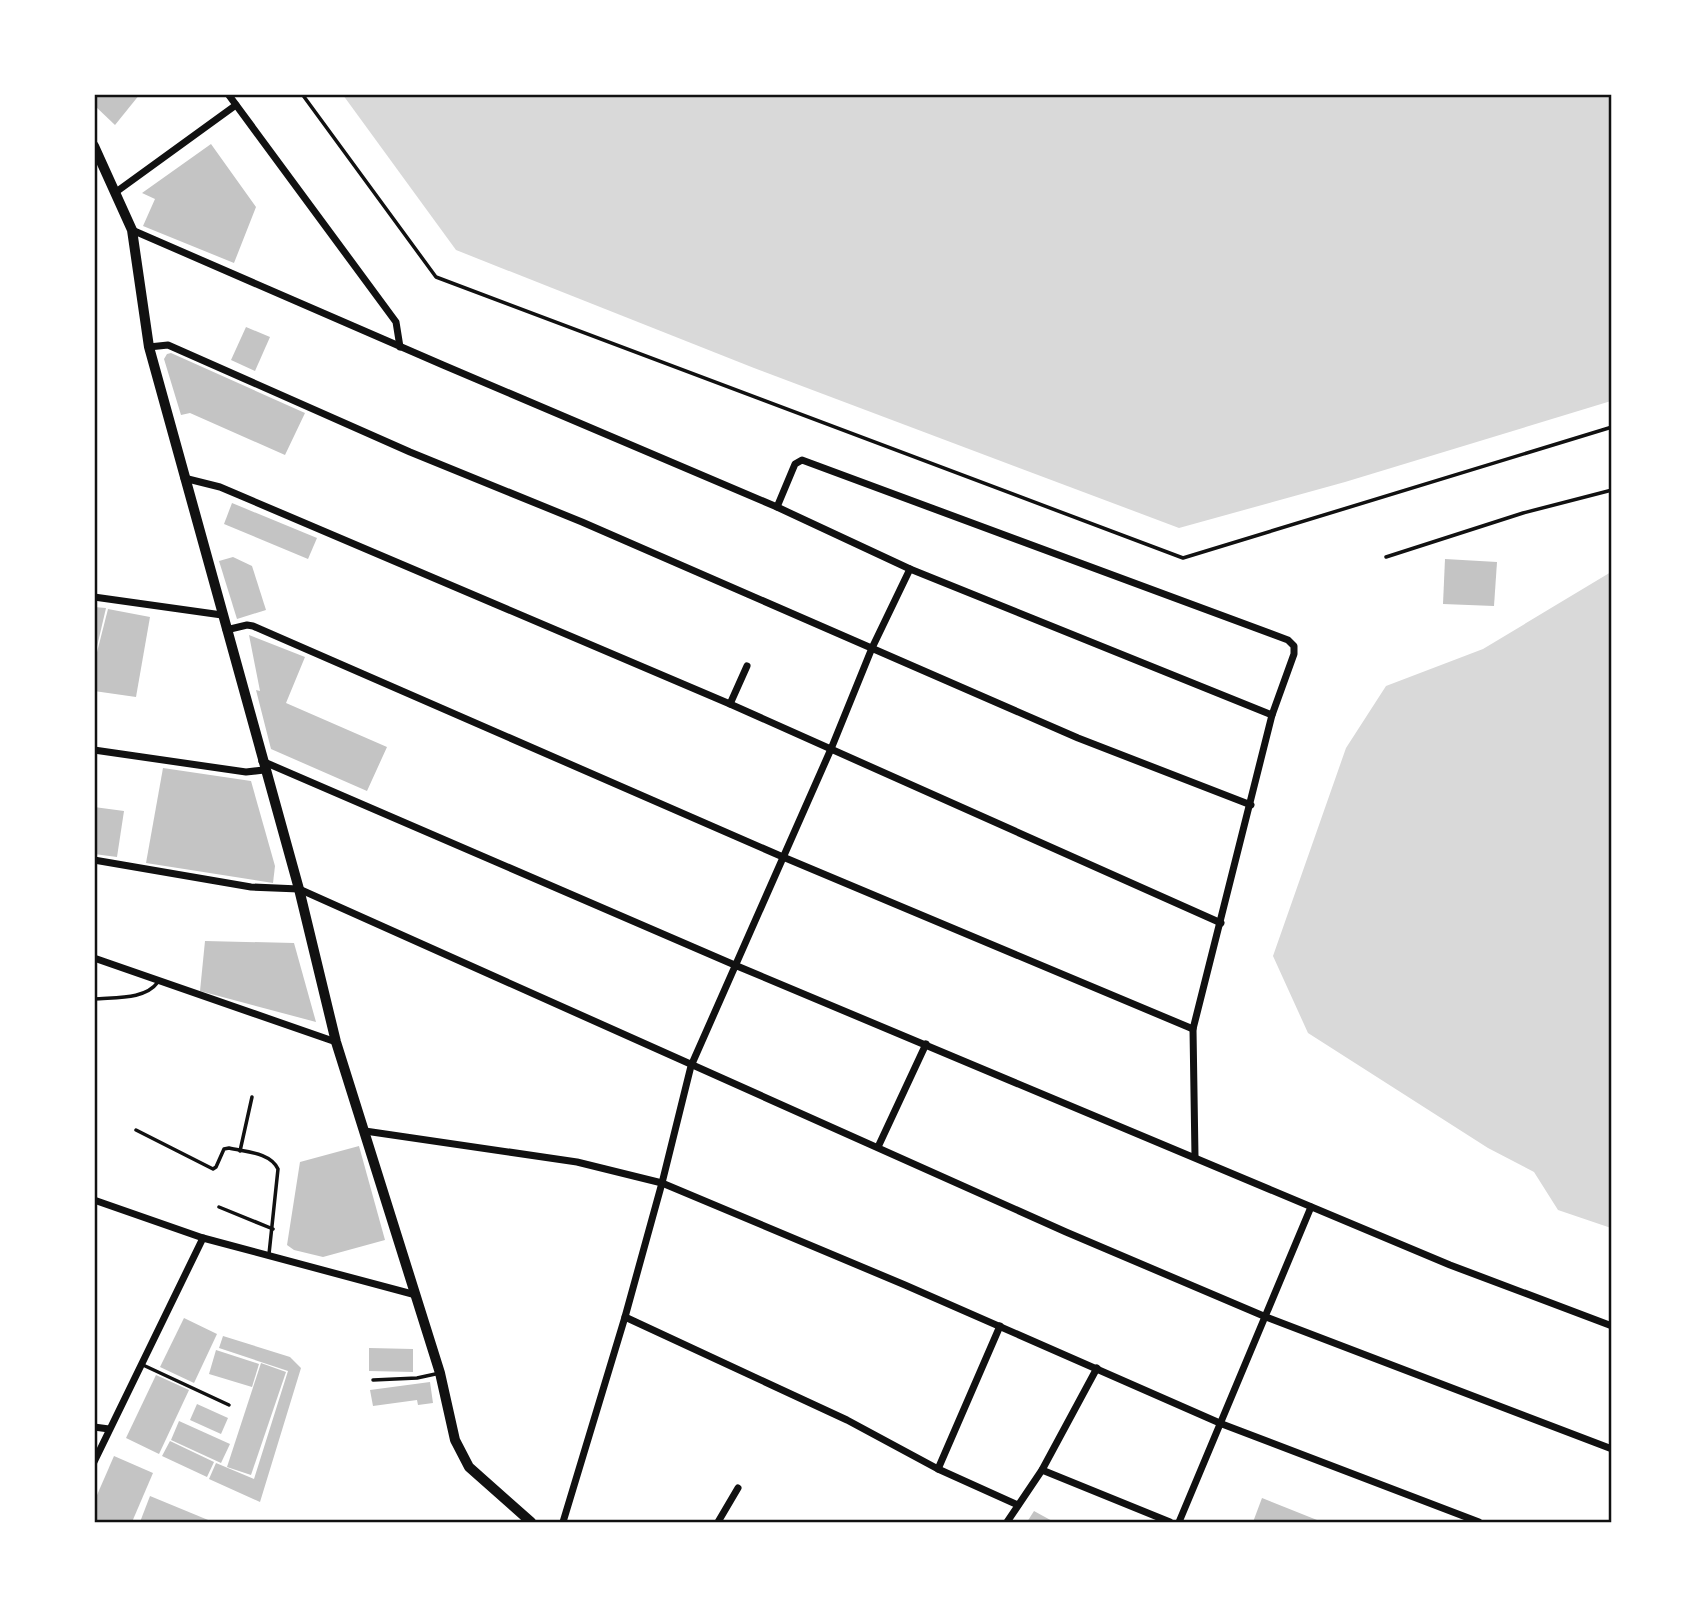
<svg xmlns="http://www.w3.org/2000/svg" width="1706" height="1617" font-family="'PT Sans Narrow',sans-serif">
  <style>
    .water { fill: #d9d9d9 }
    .building { fill: #c4c4c4 }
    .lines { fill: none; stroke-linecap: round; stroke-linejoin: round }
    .service { stroke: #111; stroke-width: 3.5 }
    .minor { stroke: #111; stroke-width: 7 }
    .tertiary { stroke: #111; stroke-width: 10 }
    .neatline { fill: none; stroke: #111; stroke-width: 2.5 }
  </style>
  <rect width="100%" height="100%" fill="#fff"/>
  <!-- water -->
  <g class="water">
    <path d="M343,95H1611V401L1345,482L1179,528L754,368L456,250Z"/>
    <path d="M1611,572V1228L1558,1210L1534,1172L1488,1148L1308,1033L1273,956L1346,748L1386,686L1483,649Z"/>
  </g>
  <!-- building -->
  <g class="building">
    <path d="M94,94H140L115,125L94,105Z"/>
    <path d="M211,144L256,207L234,263L143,226L155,199L142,193Z"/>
    <path d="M246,327L270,337L255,371L231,360Z"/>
    <path d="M171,353L305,413L285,455L190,413L181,415L164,359L167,354Z"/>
    <path d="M232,503L317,538L308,559L224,524Z"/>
    <path d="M233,557L252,566L266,610L237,619L219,561Z"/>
    <path d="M1445,559L1497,562L1494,606L1443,604Z"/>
    <path d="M94,607L106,608L96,651H94Z"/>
    <path d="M108,609L150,617L136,697L94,691V664Z"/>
    <path d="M249,635L305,657L286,703L387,747L367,791L271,749L256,690L260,691Z"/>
    <path d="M163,768L251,781L275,866L273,883L146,863Z"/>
    <path d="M94,807L124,811L117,857L94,854Z"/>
    <path d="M205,941L294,943L316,1022L200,991Z"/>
    <path d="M359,1146L385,1240L323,1257L294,1250L287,1245L300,1162Z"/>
    <path d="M184,1318L217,1334L194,1383L160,1367Z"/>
    <path d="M223,1336L290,1357L301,1368L260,1502L209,1479L216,1463L254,1479L288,1371L219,1348Z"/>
    <path d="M369,1348L413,1349V1372L369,1371Z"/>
    <path d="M216,1350L259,1364L252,1387L209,1374Z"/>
    <path d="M261,1363L286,1372L251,1475L227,1467Z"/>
    <path d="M156,1375L189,1390L159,1454L126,1438Z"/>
    <path d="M430,1382L433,1403L418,1405L417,1400L373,1406L370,1390Z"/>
    <path d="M197,1404L228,1418L221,1434L190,1420Z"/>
    <path d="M179,1421L230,1444L221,1463L171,1440Z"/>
    <path d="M170,1441L214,1462L207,1477L162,1456Z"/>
    <path d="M114,1456L153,1473L132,1522L94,1521V1502Z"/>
    <path d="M150,1496L213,1522H140Z"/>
    <path d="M1262,1498L1322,1522H1253Z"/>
    <path d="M1034,1511L1054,1522H1027Z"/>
  </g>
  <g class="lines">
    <!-- service -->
    <g class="service">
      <path d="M302,94L436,277L1183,558L1612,427"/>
      <path d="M1386,557L1523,513L1612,490"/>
      <path d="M94,999C115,997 145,1000 158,982"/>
      <path d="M136,1130L213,1169L216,1167L224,1149L229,1148C245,1152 270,1152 278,1169L269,1254"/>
      <path d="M240,1151L252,1097"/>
      <path d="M219,1207L273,1229"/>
      <path d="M143,1365L229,1405"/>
      <path d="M373,1380L417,1378L440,1373"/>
    </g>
    <!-- minor -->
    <g class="minor">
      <path d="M228,94L396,322L400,347"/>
      <path d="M116,192L236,105"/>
      <path d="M132,230L443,365L777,507L910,569L1272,715"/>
      <path d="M149,347L168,345L410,452L582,522L1078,738L1251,805"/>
      <path d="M184,478L220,487L730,704L1221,923"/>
      <path d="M777,507L795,464L802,460L1288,640L1294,646V654L1272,715L1193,1029L1195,1157"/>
      <path d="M94,597L222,615"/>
      <path d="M226,630L247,625L253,626L783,857L1193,1029"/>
      <path d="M730,704L747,666"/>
      <path d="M94,750L246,772L264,770"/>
      <path d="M262,761L737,966L1450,1265L1612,1326"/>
      <path d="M94,860L251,887L299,889L1066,1232L1266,1317L1612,1449"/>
      <path d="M94,958L336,1042"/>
      <path d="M365,1131L577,1162L662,1183L905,1285L1222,1424L1479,1522"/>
      <path d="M878,1147L926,1044"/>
      <path d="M94,1200L203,1238L416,1295"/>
      <path d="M625,1317L847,1420L938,1469L1018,1505"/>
      <path d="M94,1427L109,1429"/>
      <path d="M94,1462L203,1238"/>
      <path d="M938,1469L1000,1326"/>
      <path d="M1042,1470L1170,1522"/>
      <path d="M563,1522L625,1317L662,1183L691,1066L831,749L872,648L910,569"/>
      <path d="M718,1522L738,1488"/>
      <path d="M1007,1522L1042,1470L1097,1368"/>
      <path d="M1179,1522L1311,1207"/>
    </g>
    <!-- tertiary -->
    <path class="tertiary" d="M94,146L132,230L149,347L299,889L336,1042L440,1373L455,1440L469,1467L531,1522"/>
  </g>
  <!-- border -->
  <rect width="1706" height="1617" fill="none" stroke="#ffffff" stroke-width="192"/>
  <rect x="96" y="96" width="1514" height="1425" class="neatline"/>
</svg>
